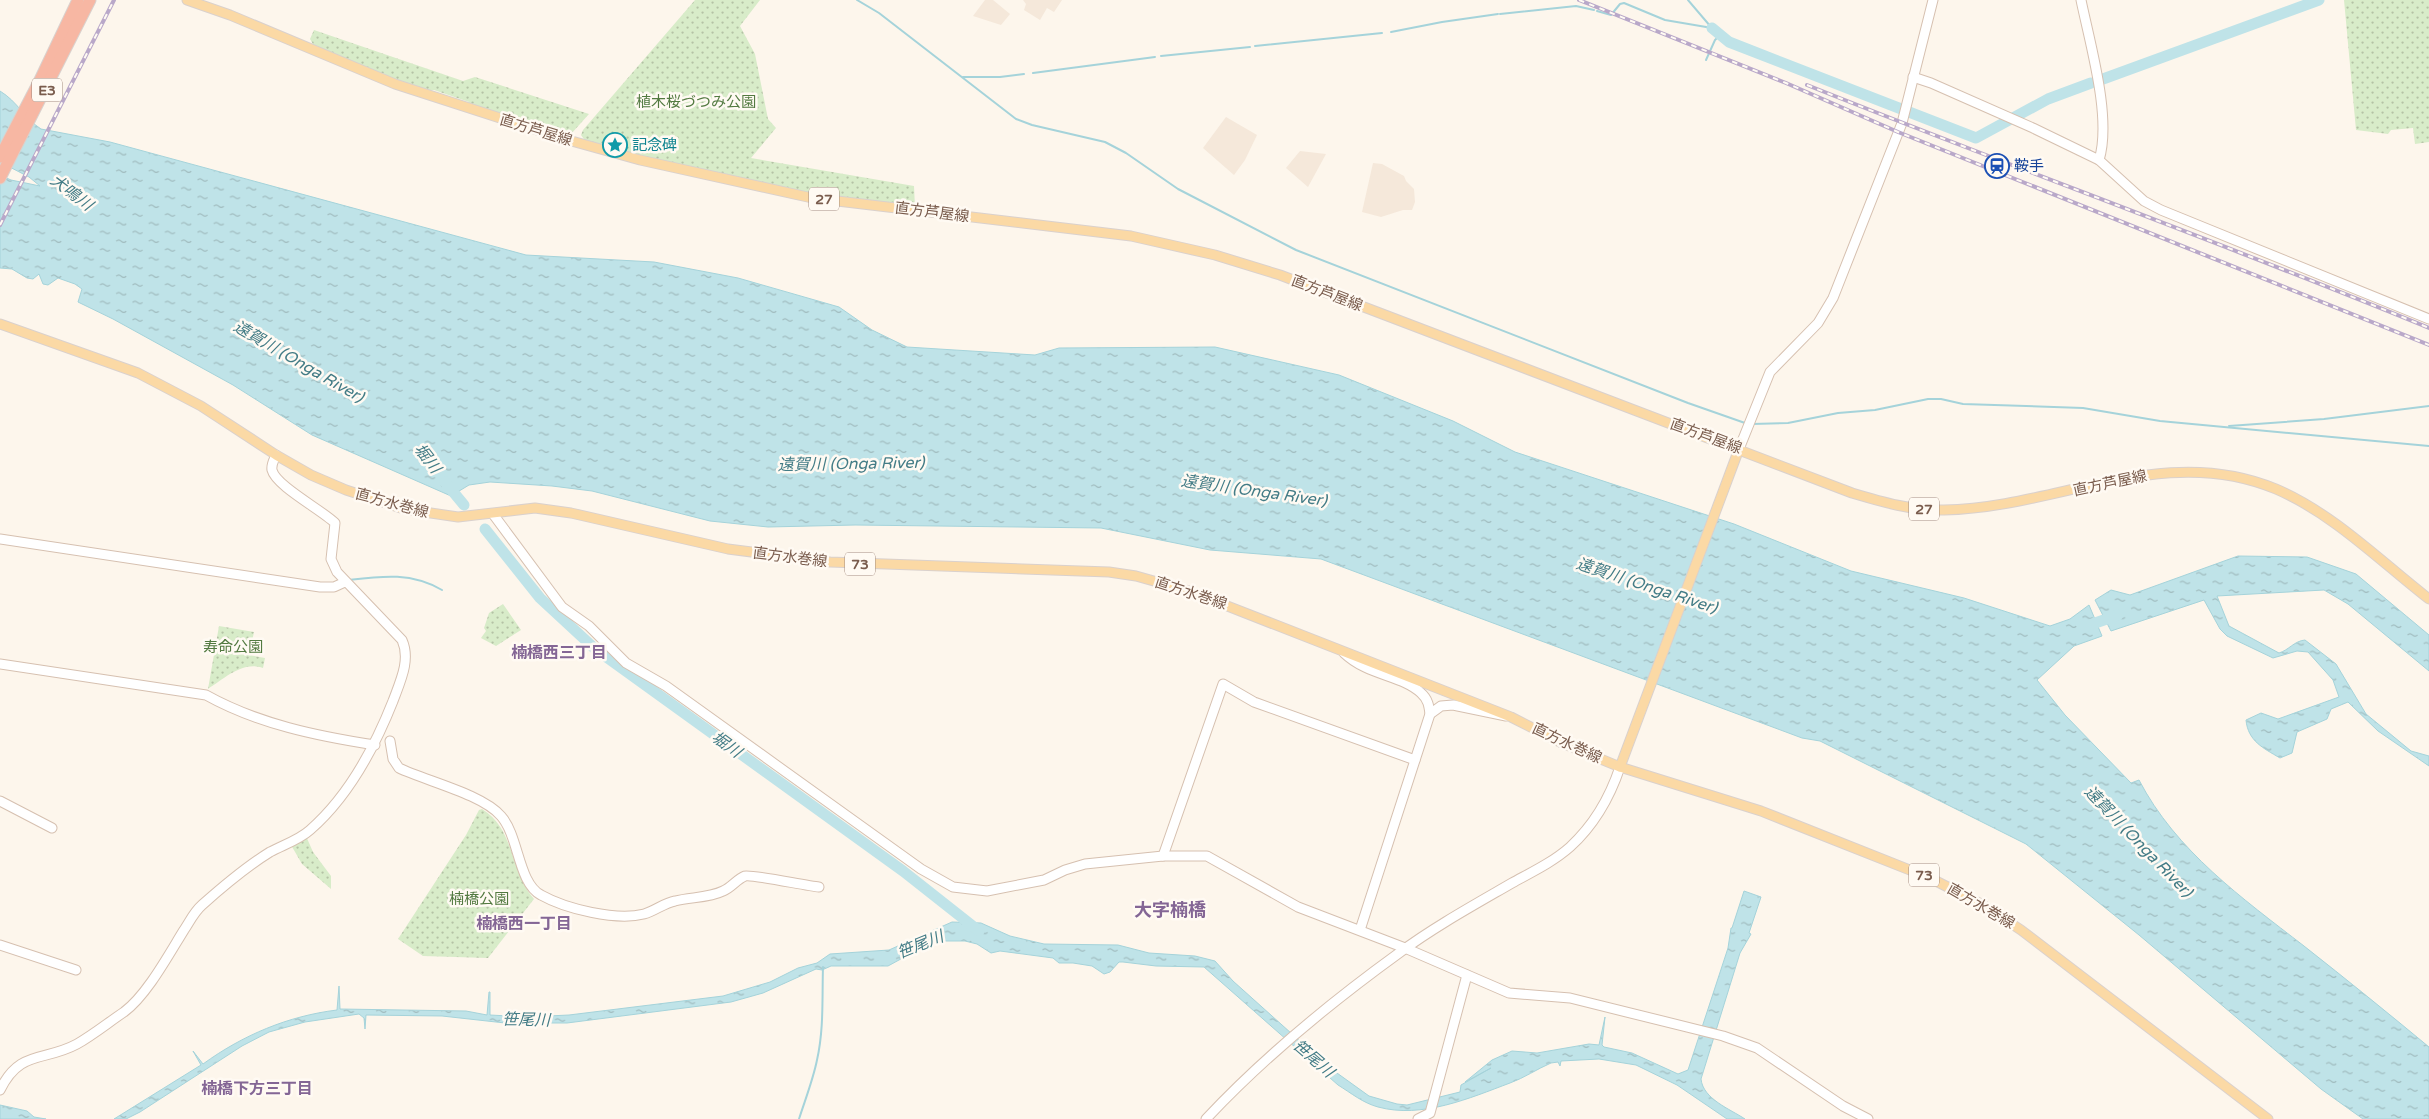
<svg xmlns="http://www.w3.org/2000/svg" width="2429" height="1119" font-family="'Varela Round','Noto Sans JP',sans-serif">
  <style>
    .residential { fill: #f5e8da }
    .grass { fill: url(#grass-dots) }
    .water { fill: url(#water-ripples); stroke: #a5d3da }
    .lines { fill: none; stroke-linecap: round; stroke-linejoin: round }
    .stream { stroke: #a5d3da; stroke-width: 2 }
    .river { stroke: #bfe3e8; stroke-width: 11 }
    .secondary-casing { stroke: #d6c0b0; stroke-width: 11 }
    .primary-casing { stroke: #dad1cd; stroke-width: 11 }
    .highway-casing { stroke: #dad1cd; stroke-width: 13 }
    .secondary { stroke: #fff; stroke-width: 9 }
    .primary { stroke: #fbd9a5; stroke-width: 9 }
    .highway { stroke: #f7b7a3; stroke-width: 11 }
    .rail-casing { stroke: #b9a8c9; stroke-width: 4 }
    .rail { stroke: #fffaf3; stroke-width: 2; stroke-dasharray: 5.5; stroke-linecap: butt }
    .labels { text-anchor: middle; stroke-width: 5; stroke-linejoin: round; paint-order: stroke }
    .shield { fill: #fffaf3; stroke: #a28b7f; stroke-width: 1 }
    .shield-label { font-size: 14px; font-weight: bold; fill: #7a5c4d }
    .park-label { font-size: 15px; fill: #537a41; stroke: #fffaf3 }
    .street-label { font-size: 15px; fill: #7a5c4d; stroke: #fffaf3 }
    .culture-label { font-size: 15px; fill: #0d838f; stroke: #fffaf3; text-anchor: start }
    .transit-label { font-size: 15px; fill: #164399; stroke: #fffaf3; text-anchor: start }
    .water-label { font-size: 16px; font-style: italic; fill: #437c86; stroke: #fffaf3 }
    .neighbourhood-label { font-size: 16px; font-weight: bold; fill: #846695; stroke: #fffaf3 }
    .quarter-label { font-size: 18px; font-weight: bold; fill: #846695; stroke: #fffaf3 }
  </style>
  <defs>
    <pattern id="grass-dots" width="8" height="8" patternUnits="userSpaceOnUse" patternTransform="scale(1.25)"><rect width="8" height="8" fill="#d8ecc9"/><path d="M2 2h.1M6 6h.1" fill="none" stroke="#b4c2a5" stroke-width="1.8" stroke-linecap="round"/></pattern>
    <pattern id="water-ripples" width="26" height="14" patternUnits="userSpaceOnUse" patternTransform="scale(1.25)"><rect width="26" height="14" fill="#bfe3e8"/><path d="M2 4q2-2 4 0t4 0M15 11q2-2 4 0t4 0" fill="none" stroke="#a0bbbe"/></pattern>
  </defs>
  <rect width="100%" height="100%" fill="#fdf6ec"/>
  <!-- residential -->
  <g class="residential">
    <path d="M985,0H993L1010,14L1001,25L973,16Z"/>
    <path d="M1023,0H1062L1054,12L1047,8L1040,20L1024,10L1026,4Z"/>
    <path d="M1226,117L1257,135L1245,160L1234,175L1203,148Z"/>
    <path d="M1300,151L1326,154L1308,187L1286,168Z"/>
    <path d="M1373,163L1382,164L1404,176L1406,181L1414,189L1415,202L1412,210H1403L1381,217L1362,212Z"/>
  </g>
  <!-- grass -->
  <g class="grass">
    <path d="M695,0H760L740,26L755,54L768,119L776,128L751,158L914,186L915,208L817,195L669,164L586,142L581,135L583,130Z"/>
    <path d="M2344,0H2429V142L2415,144L2413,128L2391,130L2388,134L2356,130Z"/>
    <path d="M314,30L463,81L475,77L589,114L571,134L562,135L469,105V102L434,90L427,91L389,78L314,46L310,39Z"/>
    <path d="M503,604L521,630L496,646L481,638L486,631L484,628L489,613Z"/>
    <path d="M219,626L254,632L249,655L265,658L263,668C243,661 225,678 208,689Z"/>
    <path d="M482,809C515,829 510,872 534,899L488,958L423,956L398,939L466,835L479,810Z"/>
    <path d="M306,836L313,852L331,876V889L302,864L291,845Z"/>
  </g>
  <!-- water -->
  <g class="water">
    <path d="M0,91C18,102 24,118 41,129L110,142L526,255L654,262L738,278L839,307L872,330L907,347L1035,355L1059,348L1215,347L1339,375L1453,421L1515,452L1734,524L1851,571L1964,598L2050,626L2070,619L2089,605L2102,636L2074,646L2037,680L2065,715L2131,783L2139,780C2176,851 2242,898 2304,946C2346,979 2388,1013 2429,1047V1119H2363L2321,1089L2139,935L2026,844L1820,741L1802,738L1321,559L1210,550L1101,528L855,525L768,527L710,521L592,491L552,486L490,482L469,485L451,496L312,435L233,385L113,319L80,303L78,302L82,289L75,284L58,278L48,285L43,284L39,274L33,279L27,278L12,269L0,268V175L11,180L40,186L29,177L0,162Z"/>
    <path d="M2238,556L2307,557L2356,574L2429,635V671L2348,604L2324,590L2217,596L2229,626L2279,653C2289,650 2294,641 2305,640L2336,664L2366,714L2411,751L2429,756V766L2378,731L2348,702L2331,709L2327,719L2297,732L2292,753L2280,758C2263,748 2248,741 2246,720L2261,713L2278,719L2339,697L2333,680L2308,652L2297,651L2273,658L2227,636L2220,629L2204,600L2111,631L2095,600L2111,590L2130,595Z"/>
    <path d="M1744,891L1761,897L1749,933L1751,934L1740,953L1701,1079C1703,1099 1730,1109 1745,1119H1727L1677,1085L1636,1065L1599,1059L1561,1061L1560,1066L1558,1062L1551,1063C1537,1069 1524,1078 1510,1083C1470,1098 1422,1119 1378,1107C1363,1103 1351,1093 1338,1085L1204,967L1156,966L1123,962H1119L1110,972L1104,974L1092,966L1073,963H1059L1053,958L1000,951L991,953L977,944L965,941H943L922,949L913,955L910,954L888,966H831L822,970L816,969L763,993L731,1002L567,1023H505L442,1016L366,1015L365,1029L364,1018L359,1014L305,1022L269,1032L242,1046L140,1112L126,1119H114L201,1065L193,1051L203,1064C243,1035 288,1016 337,1010L339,986L340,1009L466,1011L487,1015L489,992H490V1015L527,1017L569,1015L723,996L770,982L798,968L817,963L830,954L889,950L952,922L981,923L1010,936L1044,944L1118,945L1149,953L1195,956L1215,961L1233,981L1301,1042L1337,1073L1369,1096L1397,1104L1407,1105L1460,1092L1461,1085L1491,1068L1465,1082L1492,1060L1512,1051L1537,1053L1589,1044L1599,1045L1605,1017L1602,1045L1604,1047L1632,1053L1678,1074L1688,1070L1728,948L1731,928H1732Z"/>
    <path d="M0,1105L27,1111L34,1117L46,1119H0Z"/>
  </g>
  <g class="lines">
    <!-- stream -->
    <g class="stream">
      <path d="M857,0L879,13L1016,119L1032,125L1105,142L1126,153L1178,189L1296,250L1688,403L1745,423"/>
      <path d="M1688,0L1711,27"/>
      <path d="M1597,11L1611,15L1620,4L1624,3L1665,20L1712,28"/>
      <path d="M1500,14L1576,6L1594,10"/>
      <path d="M1391,32L1442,22L1498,14"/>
      <path d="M1255,46L1382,33"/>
      <path d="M1161,56L1250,47"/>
      <path d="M1706,60L1715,40L1719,36"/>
      <path d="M1033,73L1155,57"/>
      <path d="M963,77H1000L1024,74"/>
      <path d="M1752,424L1788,423L1838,413L1875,410L1928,399H1941L1963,404L2083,408L2160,421L2429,446"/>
      <path d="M2229,426L2324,419L2429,406"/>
      <path d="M348,580C382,576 411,572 442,590"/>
      <path d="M799,1119C805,1100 813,1080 817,1060C824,1029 822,998 823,967"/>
    </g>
    <!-- river -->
    <g class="river">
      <path d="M1712,28L1729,42L1976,138L2048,99L2091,83"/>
      <path d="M2103,79L2319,0"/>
      <path d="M445,482L464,505"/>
      <path d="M485,529L540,598L594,648L903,871L979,931"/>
      <path d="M2084,627L2118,615"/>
    </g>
    <defs>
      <g id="secondary">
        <path d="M2081,0C2090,44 2112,118 2099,160"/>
        <path d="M1913,77L1931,83L2033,128L2099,160L2144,201L2161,210L2429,319"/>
        <path d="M1739,449L1770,372L1818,323L1833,298L1902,123L1933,0"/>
        <path d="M493,514L562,607L589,626L626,663L666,686L921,869L953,887L987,891L1044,880L1065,870L1085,864L1163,856H1207L1298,907L1405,948L1509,993L1570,998L1723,1036L1757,1048L1843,1106L1868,1119"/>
        <path d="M0,539L320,587H334L345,582"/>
        <path d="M1344,653C1368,676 1402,675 1421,693C1428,699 1429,706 1430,714L1360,930"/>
        <path d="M0,664L206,695C258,724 317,736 375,745"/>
        <path d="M1430,714L1441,706L1453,705L1506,716"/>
        <path d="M390,741L393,759L399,768C426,781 482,794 501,816C519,836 518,883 541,895C566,909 616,921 644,914C655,911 664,903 675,901C691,897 709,898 723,891C731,888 737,879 745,876C751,874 807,886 819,887"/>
        <path d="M0,801L52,828"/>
        <path d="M1163,856L1223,684L1254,702L1415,760"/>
        <path d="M0,945L76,970"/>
        <path d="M0,1090C20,1049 44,1062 77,1044C93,1035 109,1022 124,1012C147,995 169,954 184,930C190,921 194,912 202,905C220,889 249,865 270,852C283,845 299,840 310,830C349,796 374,749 393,701C400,682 411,660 402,640L337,572L331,559L335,523C322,510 276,486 272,470C271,464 274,460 276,455"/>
        <path d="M1206,1119C1264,1057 1330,1003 1399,953C1434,927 1474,905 1512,883C1532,872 1553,862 1570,847C1594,825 1610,797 1620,767"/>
        <path d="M1418,1119L1430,1113L1467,975"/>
      </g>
      <g id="primary">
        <path d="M187,0L230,15L395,84L568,140L640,160L812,198L1131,236L1215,255L1280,275L1852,493C1882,502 1913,511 1944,510C2057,508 2164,442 2276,489C2334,514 2380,561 2429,599"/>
        <path d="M0,324L138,373L201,406L276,455L311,475L346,490L404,509L458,517L535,508L571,513L728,549L830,562L1109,572L1136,576L1189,591L1511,717L1562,743L1620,767L1761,811L1930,878L1983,905L2021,930L2268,1119"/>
        <path d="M1620,767L1739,449"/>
      </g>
      <g id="highway">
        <path d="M0,157L39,82L78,0"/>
        <path d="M0,178L90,0"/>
      </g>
    </defs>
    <!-- secondary casing -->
    <use href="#secondary" class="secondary-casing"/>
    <!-- primary casing -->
    <use href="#primary" class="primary-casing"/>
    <!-- highway casing -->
    <use href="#highway" class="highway-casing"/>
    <!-- secondary -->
    <use href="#secondary" class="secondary"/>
    <!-- primary -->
    <use href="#primary" class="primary"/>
    <!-- highway -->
    <use href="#highway" class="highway"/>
    <defs>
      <g id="rail">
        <path d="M1579,0L1786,83L1898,132L2429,345"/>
        <path d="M1807,85C2014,168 2223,243 2429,328"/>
        <path d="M0,225L114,0"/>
      </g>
    </defs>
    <!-- rail casing -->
    <use href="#rail" class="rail-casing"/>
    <!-- rail -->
    <use href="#rail" class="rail"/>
  </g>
  <!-- icons -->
  <defs>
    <symbol id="sight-ring" viewBox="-11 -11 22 22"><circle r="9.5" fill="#fffaf3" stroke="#0f9aa8" stroke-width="1.5"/><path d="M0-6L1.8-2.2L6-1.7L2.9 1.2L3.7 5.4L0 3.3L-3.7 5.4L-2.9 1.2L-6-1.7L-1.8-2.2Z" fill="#0f9aa8"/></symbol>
    <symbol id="station-ring" viewBox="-11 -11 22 22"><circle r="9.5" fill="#fffaf3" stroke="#1a4fb4" stroke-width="1.5"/><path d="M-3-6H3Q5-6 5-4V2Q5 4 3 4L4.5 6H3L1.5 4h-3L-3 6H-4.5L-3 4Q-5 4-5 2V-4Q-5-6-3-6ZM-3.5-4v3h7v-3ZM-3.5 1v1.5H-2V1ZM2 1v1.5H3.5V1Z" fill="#1a4fb4"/></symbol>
  </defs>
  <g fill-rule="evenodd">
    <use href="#sight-ring" x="601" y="131" width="28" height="28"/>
    <use href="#station-ring" x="1983" y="152" width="28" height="28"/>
  </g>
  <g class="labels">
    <!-- shield labels -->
    <g class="shield">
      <rect x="32" y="78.5" width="30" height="23" rx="4"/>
      <rect x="809" y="187.5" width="30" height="23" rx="4"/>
      <rect x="1909" y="497.5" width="30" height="23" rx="4"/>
      <rect x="845" y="552.5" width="30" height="23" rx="4"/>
      <rect x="1909" y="863.5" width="30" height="23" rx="4"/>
    </g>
    <g class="shield-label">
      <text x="47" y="95">E3</text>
      <text x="824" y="204">27</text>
      <text x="1924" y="514">27</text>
      <text x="860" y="569">73</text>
      <text x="1924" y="880">73</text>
    </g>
    <!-- park labels -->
    <g class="park-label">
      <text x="696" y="107">植木桜づつみ公園</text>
      <text x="233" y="652">寿命公園</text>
      <text x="479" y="904">楠橋公園</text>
    </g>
    <!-- street labels -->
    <g class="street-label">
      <text transform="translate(536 130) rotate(17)" y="5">直方芦屋線</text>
      <text transform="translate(932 212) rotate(7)" y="5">直方芦屋線</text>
      <text transform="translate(1327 293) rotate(21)" y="5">直方芦屋線</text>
      <text transform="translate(1706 436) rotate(20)" y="5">直方芦屋線</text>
      <text transform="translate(2110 483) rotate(-12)" y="5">直方芦屋線</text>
      <text transform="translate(392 503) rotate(15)" y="5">直方水巻線</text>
      <text transform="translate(790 557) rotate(7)" y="5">直方水巻線</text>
      <text transform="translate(1191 593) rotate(18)" y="5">直方水巻線</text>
      <text transform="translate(1567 743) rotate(25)" y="5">直方水巻線</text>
      <text transform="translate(1981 906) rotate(30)" y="5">直方水巻線</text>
    </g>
    <!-- culture labels -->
    <g class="culture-label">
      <text x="632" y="150">記念碑</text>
    </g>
    <!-- transit labels -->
    <g class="transit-label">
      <text x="2014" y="171">鞍手</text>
    </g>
    <!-- water labels -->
    <g class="water-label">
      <text transform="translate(72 192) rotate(37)" y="6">犬鳴川</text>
      <text transform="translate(299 361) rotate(30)" y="6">遠賀川 (Onga River)</text>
      <text transform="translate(428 458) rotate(52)" y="6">堀川</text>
      <text transform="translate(851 463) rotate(-1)" y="6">遠賀川 (Onga River)</text>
      <text transform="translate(1254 490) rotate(8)" y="6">遠賀川 (Onga River)</text>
      <text transform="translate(1647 585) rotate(18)" y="6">遠賀川 (Onga River)</text>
      <text transform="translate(727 744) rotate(36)" y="6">堀川</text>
      <text transform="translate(2139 841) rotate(46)" y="6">遠賀川 (Onga River)</text>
      <text transform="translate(920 944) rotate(-22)" y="6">笹尾川</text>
      <text transform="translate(526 1019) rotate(1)" y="6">笹尾川</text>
      <text transform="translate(1314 1058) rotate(41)" y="6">笹尾川</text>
    </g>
    <!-- neighbourhood labels -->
    <g class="neighbourhood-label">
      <text x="559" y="658">楠橋西三丁目</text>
      <text x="524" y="929">楠橋西一丁目</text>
      <text x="257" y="1094">楠橋下方三丁目</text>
    </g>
    <!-- quarter labels -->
    <g class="quarter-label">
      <text x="1170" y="916">大字楠橋</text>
    </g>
  </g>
</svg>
